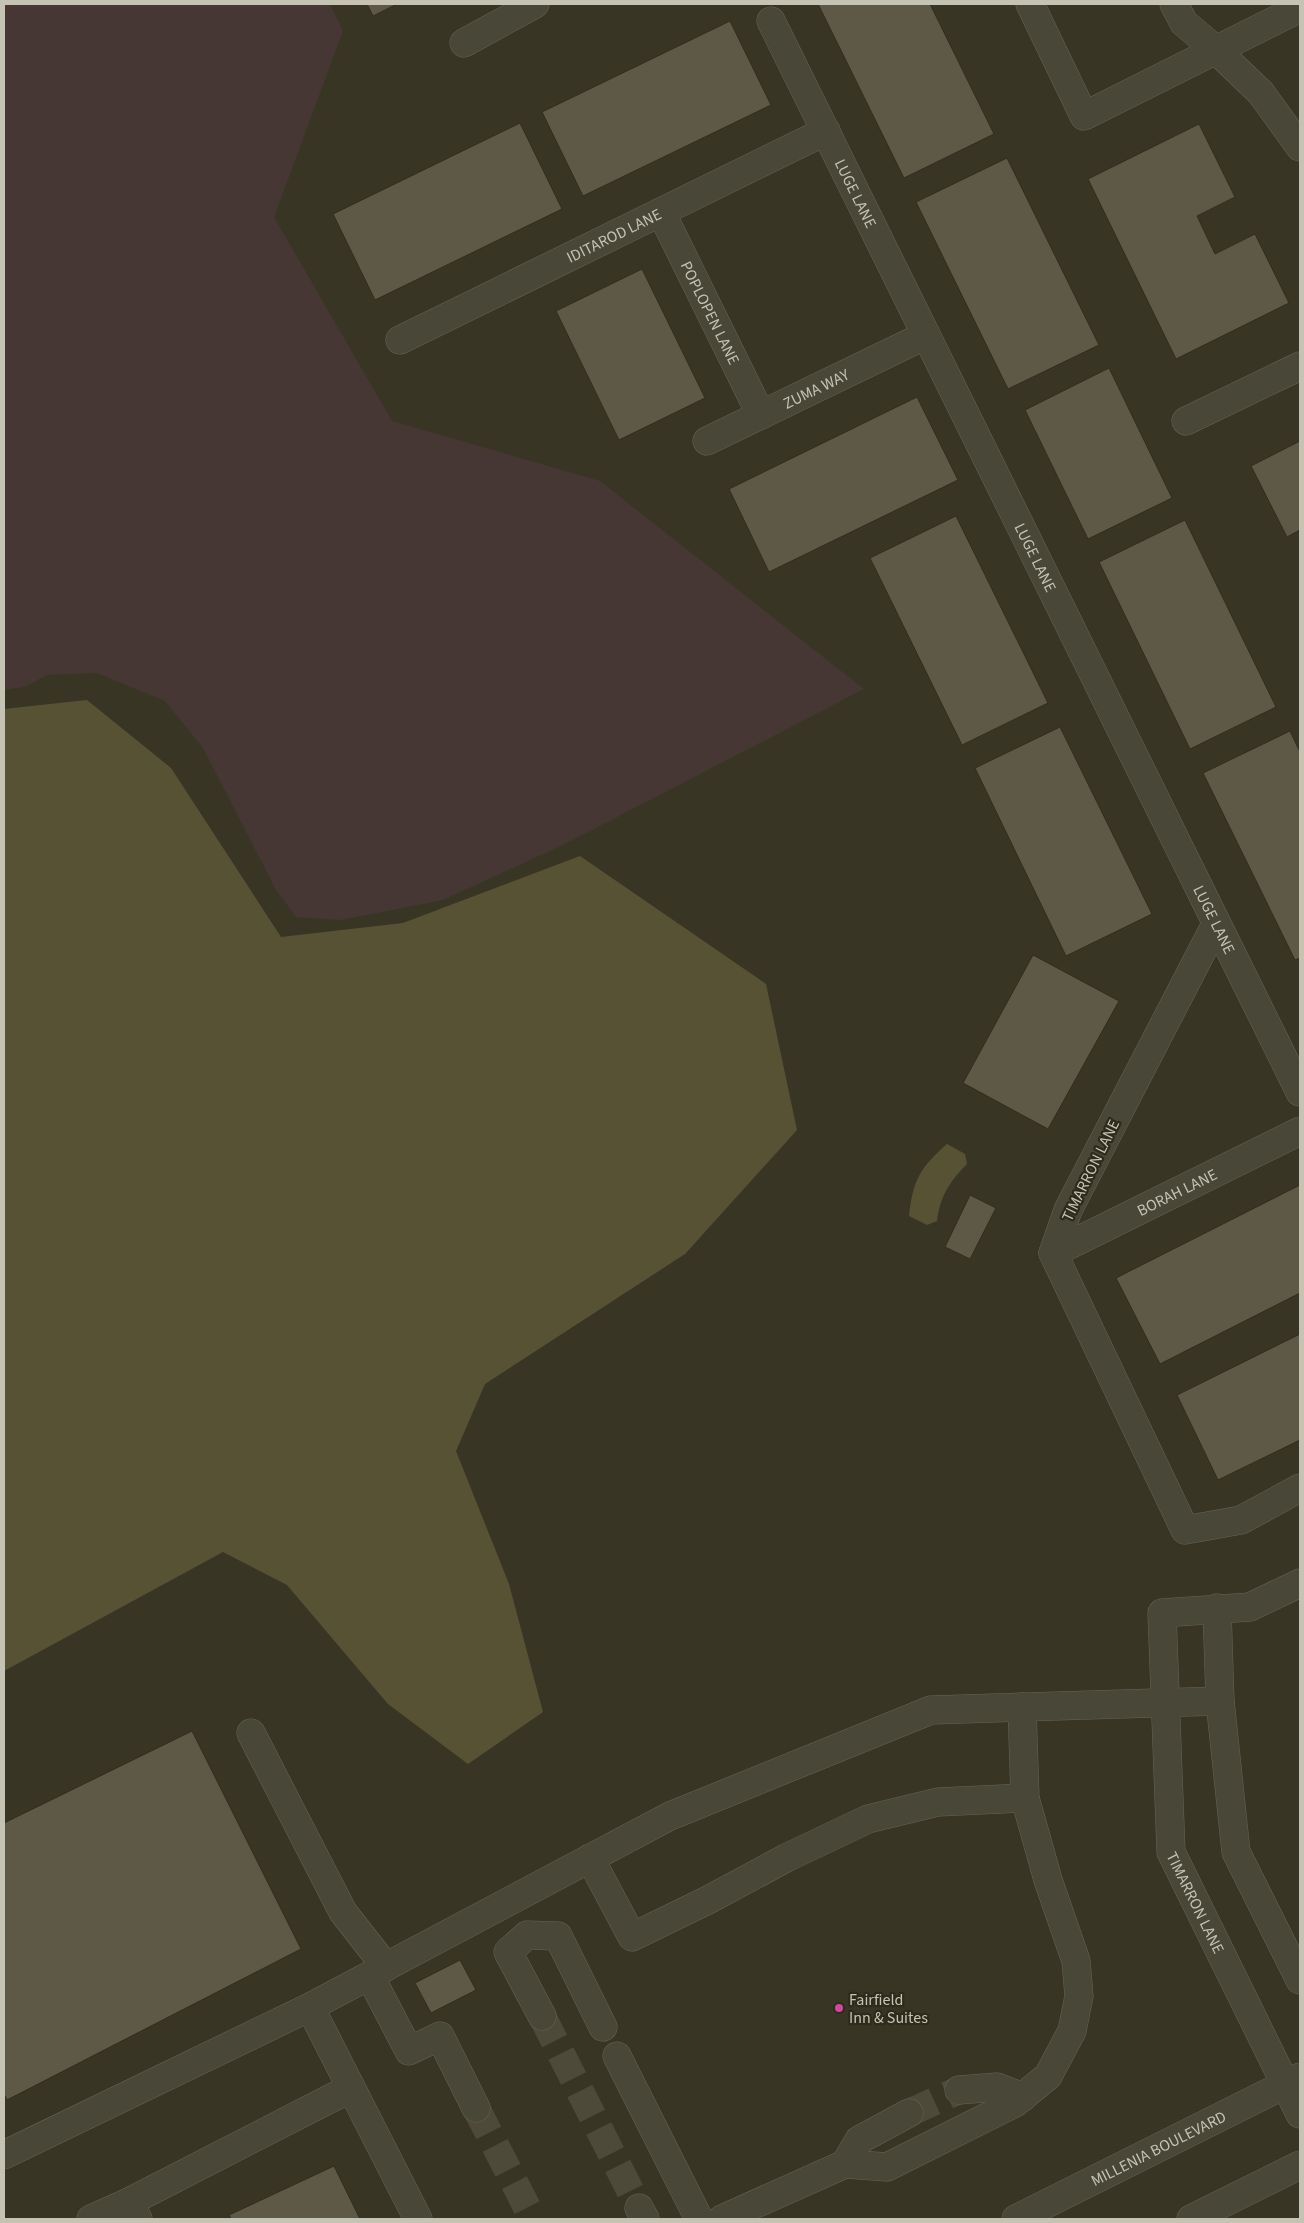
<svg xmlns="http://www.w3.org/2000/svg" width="1304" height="2223" font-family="'Source Sans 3',sans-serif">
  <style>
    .green { fill: #473734 }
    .water { fill: #585235 }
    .building { fill: #5d5946; stroke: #302d1f }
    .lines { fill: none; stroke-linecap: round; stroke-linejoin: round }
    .minor-tunnel { stroke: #4e4a3a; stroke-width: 28; stroke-dasharray: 28 14; stroke-linecap: butt }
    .minor-casing { stroke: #676456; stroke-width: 29 }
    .minor { stroke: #494738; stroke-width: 28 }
    .hotel-dot { fill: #d1479c; stroke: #2e2b1d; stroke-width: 2 }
    .labels { text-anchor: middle; stroke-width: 4.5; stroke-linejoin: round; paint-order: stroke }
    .street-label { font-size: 16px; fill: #c5c3b3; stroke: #2e2b1d }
    .poi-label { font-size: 16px; fill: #c5c3b3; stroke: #2e2b1d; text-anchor: start }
  </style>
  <rect width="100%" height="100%" fill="#393525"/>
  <!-- green -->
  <path class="green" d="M4,4H330L343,31L274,217L392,421L600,481L864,689L565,844L443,900L341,920L296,917L276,890L203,748L165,701L97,673L47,675L24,687L4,690Z"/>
  <!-- water -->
  <g class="water">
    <path d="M87,700L171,768L281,937L403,923L580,856L766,984L797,1130L685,1254L485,1384L456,1451L509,1584L543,1712L468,1764L388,1704L287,1585L223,1552L4,1671V709Z"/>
    <path d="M947,1144L965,1154L967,1164C950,1181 940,1196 937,1221L927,1225L909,1216C913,1180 920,1168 947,1144Z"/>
  </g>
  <!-- building -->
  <g class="building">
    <path d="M367,4H397L373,16Z"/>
    <path d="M818,4H930L994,134L904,178Z"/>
    <path d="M730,21L771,105L583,196L542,112Z"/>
    <path d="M520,123L562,209L375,300L333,214Z"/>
    <path d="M1199,124L1235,197L1197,216L1215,254L1255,234L1289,303L1176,359L1088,179Z"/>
    <path d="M1007,158L1099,345L1008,389L916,202Z"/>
    <path d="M642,269L705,398L619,440L556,311Z"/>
    <path d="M1109,368L1172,498L1088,539L1025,410Z"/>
    <path d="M917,397L958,480L769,572L729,489Z"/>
    <path d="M1300,441V530L1287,537L1251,466Z"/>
    <path d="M956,516L1048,703L962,745L870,558Z"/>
    <path d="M1185,520L1276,707L1190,749L1099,562Z"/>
    <path d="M1060,727L1152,914L1066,956L975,768Z"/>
    <path d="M1290,731L1300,752V958L1295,960L1203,773Z"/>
    <path d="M1033,955L1119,1001L1048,1129L963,1083Z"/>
    <path d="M1300,1185V1293L1160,1364L1116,1278Z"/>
    <path d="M970,1195L996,1208L970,1259L945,1247Z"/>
    <path d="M1300,1334V1440L1218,1480L1177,1395Z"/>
    <path d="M192,1731L301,1949L7,2100L4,2094V1823Z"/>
    <path d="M460,1960L476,1990L431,2013L415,1983Z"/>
    <path d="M334,2166L360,2219H231L229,2215Z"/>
  </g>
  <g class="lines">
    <!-- minor-tunnel -->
    <g class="minor-tunnel">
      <path d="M542,2016L639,2208"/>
      <path d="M476,2108L533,2219"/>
      <path d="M909,2113L959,2090"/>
    </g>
    <defs>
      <g id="minor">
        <path d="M1030,4L1084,116L1300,8"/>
        <path d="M1174,4L1184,23L1215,49L1261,93L1300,147"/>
        <path id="s1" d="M771,21L1300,1092"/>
        <path d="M464,43L535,4"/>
        <path id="s2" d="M661,212L761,415"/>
        <path id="s3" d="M400,340L826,131"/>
        <path d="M1186,421L1300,366"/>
        <path id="s4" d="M707,441L926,335"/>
        <path d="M1216,924L1068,1210L1053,1253L1185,1530L1241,1520L1300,1488"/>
        <path id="s5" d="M1053,1253L1300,1131"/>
        <path id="s6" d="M1300,1583L1250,1607L1162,1613L1171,1852L1300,2114"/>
        <path d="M1217,1608L1220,1701L1236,1852L1300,1980"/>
        <path d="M251,1733L343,1912L386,1967"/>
        <path d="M590,1858L632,1937L708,1900L786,1858L868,1819L938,1802L1025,1798"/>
        <path d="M370,1976L409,2051L440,2036L476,2108"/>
        <path d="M310,2007L670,1816L931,1710L1220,1701"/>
        <path d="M542,2016L508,1952L527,1935L558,1936L603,2027"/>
        <path d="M617,2056L699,2219"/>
        <path d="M959,2090L997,2087L1023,2097"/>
        <path d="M4,2155L310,2007L418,2219"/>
        <path d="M845,2164L859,2140L909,2113"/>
        <path d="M129,2202L351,2088"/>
        <path d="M639,2208L645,2219"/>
        <path d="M91,2219L129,2202L138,2219"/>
        <path d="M722,2219L845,2164L887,2167L1015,2103L1048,2076L1072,2031L1079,1996L1076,1961L1048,1880L1025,1798L1022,1707"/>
        <path id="s7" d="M1016,2219L1300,2077"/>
        <path d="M1191,2219L1300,2165"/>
      </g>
    </defs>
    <!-- minor casing -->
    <use href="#minor" class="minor-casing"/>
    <!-- minor -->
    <use href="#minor" class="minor"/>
  </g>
  <!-- markers -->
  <circle class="hotel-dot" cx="839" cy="2008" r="5"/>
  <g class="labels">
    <!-- street labels -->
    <g class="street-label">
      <text dy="6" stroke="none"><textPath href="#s1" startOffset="192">LUGE LANE</textPath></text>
      <text dy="6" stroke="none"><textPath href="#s3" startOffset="238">IDITAROD LANE</textPath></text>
      <text dy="6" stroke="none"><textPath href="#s2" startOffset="112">POPLOPEN LANE</textPath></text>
      <text dy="6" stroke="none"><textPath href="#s4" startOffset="121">ZUMA WAY</textPath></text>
      <text dy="6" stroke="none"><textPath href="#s1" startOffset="598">LUGE LANE</textPath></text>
      <text dy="6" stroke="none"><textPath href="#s1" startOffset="1002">LUGE LANE</textPath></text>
      <text transform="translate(1090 1170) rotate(-64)" y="6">TIMARRON LANE</text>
      <text dy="6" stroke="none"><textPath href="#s5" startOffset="138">BORAH LANE</textPath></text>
      <text dy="6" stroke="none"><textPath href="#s6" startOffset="439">TIMARRON LANE</textPath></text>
      <text dy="6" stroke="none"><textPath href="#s7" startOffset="159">MILLENIA BOULEVARD</textPath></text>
    </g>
    <!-- poi labels -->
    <g class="poi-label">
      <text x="849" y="2005">Fairfield<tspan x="849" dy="18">Inn &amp; Suites</tspan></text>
    </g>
  </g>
  <!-- border -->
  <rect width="1304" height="2223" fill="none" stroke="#c5c3b3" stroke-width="10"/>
</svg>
